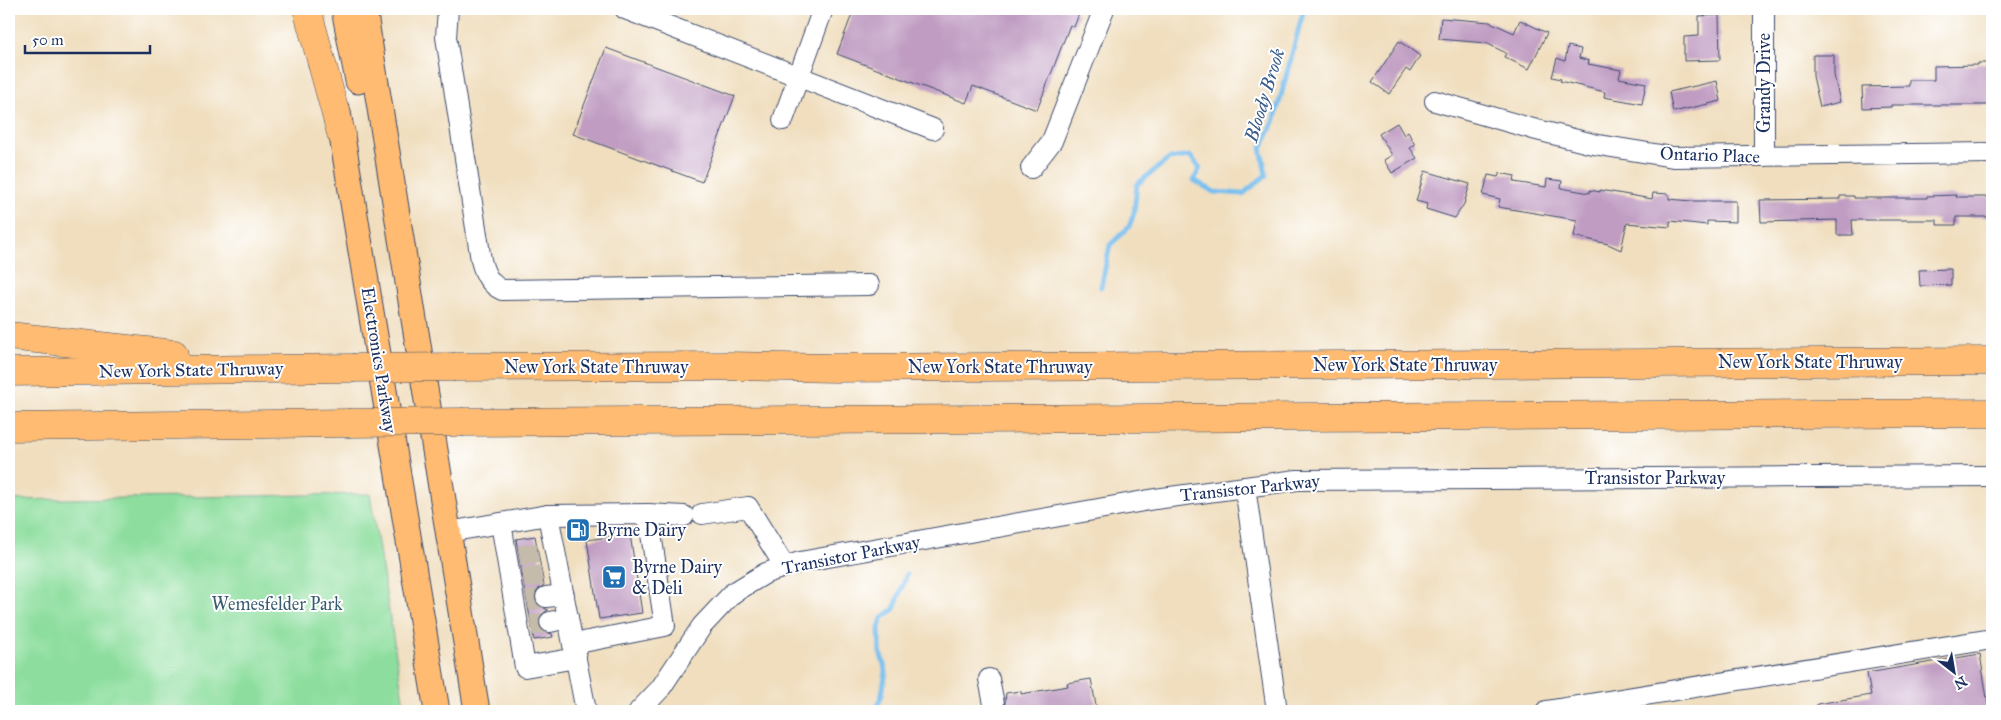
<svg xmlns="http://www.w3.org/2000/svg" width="2001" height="720" font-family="'IM FELL Great Primer',serif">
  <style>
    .green { fill: #8dde9e; stroke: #54867e }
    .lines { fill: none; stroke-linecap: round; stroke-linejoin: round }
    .stream { stroke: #76beee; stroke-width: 5 }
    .building { fill: #c09cc2 }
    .minor-tunnel { stroke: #c5bbab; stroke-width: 20; stroke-dasharray: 20 10; stroke-linecap: butt }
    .minor-casing { stroke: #3b496c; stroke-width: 22 }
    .major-casing { stroke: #3b496c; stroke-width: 27 }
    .highway-casing { stroke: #3b496c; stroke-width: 29 }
    .minor { stroke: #fff; stroke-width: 20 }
    .major { stroke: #febb71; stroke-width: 25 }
    .highway { stroke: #febb71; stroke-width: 28 }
    .highway-bridge-casing { stroke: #3b496c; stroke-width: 29; stroke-linecap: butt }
    .highway-bridge { stroke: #febb71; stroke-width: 28 }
    .labels { text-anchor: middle; stroke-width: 4; stroke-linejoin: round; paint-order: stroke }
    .street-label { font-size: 18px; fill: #1b2f5e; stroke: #fff }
    .poi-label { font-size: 18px; fill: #1b2f5e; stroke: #fff; text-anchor: start }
    .park-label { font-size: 18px; fill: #385b6e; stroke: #fff }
    .water-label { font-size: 19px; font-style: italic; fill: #365a89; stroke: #fff }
  </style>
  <rect width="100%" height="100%" fill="#fff"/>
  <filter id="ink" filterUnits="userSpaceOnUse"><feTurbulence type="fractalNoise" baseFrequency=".02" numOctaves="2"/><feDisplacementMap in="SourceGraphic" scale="10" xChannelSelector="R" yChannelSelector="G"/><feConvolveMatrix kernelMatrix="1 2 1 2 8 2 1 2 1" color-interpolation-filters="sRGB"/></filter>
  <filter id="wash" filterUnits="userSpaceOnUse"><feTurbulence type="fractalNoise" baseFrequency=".0096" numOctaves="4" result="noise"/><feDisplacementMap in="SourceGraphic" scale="20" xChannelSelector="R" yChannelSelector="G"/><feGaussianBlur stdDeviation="1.12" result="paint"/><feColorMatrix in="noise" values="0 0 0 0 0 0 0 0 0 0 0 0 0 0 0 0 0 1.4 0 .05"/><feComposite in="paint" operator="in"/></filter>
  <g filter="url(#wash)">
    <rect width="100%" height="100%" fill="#f0debe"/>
    <!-- green -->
    <path class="green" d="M370,494L405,711H9V500Z"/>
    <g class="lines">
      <!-- stream -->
      <g class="stream">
        <path d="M1101,287L1110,245L1129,227L1134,213L1137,184L1169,159L1190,156L1200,168L1194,180L1214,192L1243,194L1266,175L1261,148L1274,122L1304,9"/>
        <path d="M876,711L882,694L886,671L880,652L879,628L882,618L894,609L907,574"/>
      </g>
    </g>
    <g id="blocks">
      <!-- building -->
      <g class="building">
        <path d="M854,9H1076L1075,12L1079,14L1074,27L1070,25L1037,110L973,86L966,103L837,54Z"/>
        <path d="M1719,15L1720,60L1684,61V37L1699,36V16Z"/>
        <path d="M1441,18L1490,22L1514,33L1520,20L1547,33L1529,69L1504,57L1506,53L1486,43L1439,39Z"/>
        <path d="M1399,41L1420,56L1410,72L1406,69L1389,94L1372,82Z"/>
        <path d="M1568,46L1581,49L1579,58L1589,61L1588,64L1621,70L1619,78L1646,83L1642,104L1604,97L1605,92L1560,81L1561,79L1552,77L1557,58L1565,61Z"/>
        <path d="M606,48L735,96L702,182L573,134Z"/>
        <path d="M1813,55H1834V75L1840,102L1820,107L1813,76Z"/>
        <path d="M1978,63H1992V105H1891V107L1863,108L1862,87L1909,86V80H1934V66L1978,65Z"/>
        <path d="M1717,81L1721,101L1673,112L1669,92Z"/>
        <path d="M1397,123L1404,135L1408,132L1415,145L1410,148L1417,158L1392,173L1384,160L1392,155L1379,134Z"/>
        <path d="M1425,171L1470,184L1464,204L1455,218L1426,209L1427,204L1416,201Z"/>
        <path d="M1500,173L1515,176L1514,182L1546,187L1547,179L1562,181L1561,188L1590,193V190L1600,192V190L1652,199L1653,193L1669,194V199L1692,201H1736V222L1707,221V225L1670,221V227L1627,223L1621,250L1608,244L1574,236L1577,220L1498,207L1500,199L1483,195L1488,175L1498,177Z"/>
        <path d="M1956,195V197H1992V217H1956V225H1937V220H1852L1853,235H1837V220L1761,222L1760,200L1840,199V196H1854V198H1927V196Z"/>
        <path d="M1951,269V285L1920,286L1919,270Z"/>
        <path d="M630,534L642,613L599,619L587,540Z"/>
        <path d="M535,536L544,585L535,592L534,599L537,604L548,610L542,614L538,624L542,630L552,634L553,637L534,640L516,539Z"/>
        <path d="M1980,654L1989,711H1817V704L1871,695L1867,673Z"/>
        <path d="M1091,679L1097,711H1004L1006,693L1021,691V694L1068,686L1067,683Z"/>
      </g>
    </g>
  </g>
  <g filter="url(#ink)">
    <use href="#blocks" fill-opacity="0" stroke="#3b496c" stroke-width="1"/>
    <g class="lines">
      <!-- minor-tunnel -->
      <g class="minor-tunnel">
        <path d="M519,556L538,553"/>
        <path d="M523,578L542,575"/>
        <path d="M527,601L546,597"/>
        <path d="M531,625L550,622"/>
      </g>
      <defs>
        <g id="minor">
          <path d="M448,9L446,37L481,260C484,273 489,284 502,290L869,285"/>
          <path d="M625,9L933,129"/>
          <path d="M1764,9V156"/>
          <path d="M1435,101L1533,129L1593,144L1673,157L1992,153"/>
          <path d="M783,120L823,9"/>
          <path d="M1031,168L1052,141L1104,9"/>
          <path d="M1245,487L1277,711"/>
          <path d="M702,514L748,507L785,567"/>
          <path d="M548,515L648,514L684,516"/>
          <path d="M501,523L525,667L576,658"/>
          <path d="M448,532L548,515L586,711"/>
          <path d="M546,597L564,595"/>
          <path d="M550,622L568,618"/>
          <path d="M573,644L665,626L648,514"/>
          <path d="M989,679L994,704"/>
          <path d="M639,711L660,689L702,626L733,593L766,573L800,562L1155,499L1297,480L1992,476"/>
          <path d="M1546,711L1992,639"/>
        </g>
        <g id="major">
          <path d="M344,9L358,81"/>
          <path d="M364,9L477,711"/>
          <path d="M338,112L437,711"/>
        </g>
        <g id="highway">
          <path d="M307,9L341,133"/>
          <path d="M9,336L174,354"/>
          <path d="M455,367L728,366L835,368L1992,361"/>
          <path d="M9,372L352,368"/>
          <path d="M464,422L1992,413"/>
          <path d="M9,427L348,423"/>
        </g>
      </defs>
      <!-- minor casing -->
      <use href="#minor" class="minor-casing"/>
      <!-- major casing -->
      <use href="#major" class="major-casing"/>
      <!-- highway casing -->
      <use href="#highway" class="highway-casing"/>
      <!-- minor -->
      <use href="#minor" class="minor"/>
      <!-- major -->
      <use href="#major" class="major"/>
      <!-- highway -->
      <use href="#highway" class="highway"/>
      <defs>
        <g id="highway-bridge">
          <path d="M352,368L455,367"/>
          <path d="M348,423L464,422"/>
        </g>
      </defs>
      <!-- highway-bridge casing -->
      <use href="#highway-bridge" class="highway-bridge-casing"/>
      <!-- highway-bridge -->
      <use href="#highway-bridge" class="highway-bridge"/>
    </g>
  </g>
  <!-- icons -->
  <defs>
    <symbol id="fuel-square" viewBox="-11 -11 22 22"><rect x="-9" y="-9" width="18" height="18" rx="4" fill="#1f6fb2" stroke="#fff"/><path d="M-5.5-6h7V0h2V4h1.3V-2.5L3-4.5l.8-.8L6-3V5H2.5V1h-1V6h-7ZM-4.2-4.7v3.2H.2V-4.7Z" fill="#fff"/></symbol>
    <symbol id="supermarket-square" viewBox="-11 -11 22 22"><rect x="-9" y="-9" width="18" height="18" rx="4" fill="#1f6fb2" stroke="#fff"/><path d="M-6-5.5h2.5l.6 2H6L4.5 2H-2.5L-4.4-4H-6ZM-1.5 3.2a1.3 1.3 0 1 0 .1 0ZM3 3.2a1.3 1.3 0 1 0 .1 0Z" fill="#fff"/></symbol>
  </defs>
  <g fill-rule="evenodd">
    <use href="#fuel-square" x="564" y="516" width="28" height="28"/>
    <use href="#supermarket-square" x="600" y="563" width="28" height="28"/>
  </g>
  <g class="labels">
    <!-- street labels -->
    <g class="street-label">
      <text transform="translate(1764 83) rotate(-90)" y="6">Grandy Drive</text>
      <text transform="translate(1710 155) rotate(2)" y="6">Ontario Place</text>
      <text transform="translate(379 360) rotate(81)" y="6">Electronics Parkway</text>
      <text x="1810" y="368">New York State Thruway</text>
      <text x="1405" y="371">New York State Thruway</text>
      <text x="596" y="373">New York State Thruway</text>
      <text x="1000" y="373">New York State Thruway</text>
      <text transform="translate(191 370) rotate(-1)" y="6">New York State Thruway</text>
      <text x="1655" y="484">Transistor Parkway</text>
      <text transform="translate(1250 488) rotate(-6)" y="6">Transistor Parkway</text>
      <text transform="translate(851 555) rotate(-11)" y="6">Transistor Parkway</text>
    </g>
    <!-- poi labels -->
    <g class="poi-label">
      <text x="596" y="536">Byrne Dairy</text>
      <text x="632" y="573">Byrne Dairy<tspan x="632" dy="21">&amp; Deli</tspan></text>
    </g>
    <!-- park labels -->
    <g class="park-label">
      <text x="277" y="610">Wemesfelder Park</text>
    </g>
    <!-- water labels -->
    <g class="water-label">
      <text transform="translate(1264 95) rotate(-73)" y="7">Bloody Brook</text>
    </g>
  </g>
  <!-- margin -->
  <rect width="2001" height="720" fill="none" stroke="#fff" stroke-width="30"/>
  <!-- north arrow -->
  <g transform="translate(1954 672) rotate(149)" stroke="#ffffff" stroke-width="4" paint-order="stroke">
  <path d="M0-4L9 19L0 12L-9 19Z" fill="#1b2f5e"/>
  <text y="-8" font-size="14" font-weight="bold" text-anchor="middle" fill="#1b2f5e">N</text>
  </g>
  <!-- scale -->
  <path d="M25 45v8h125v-8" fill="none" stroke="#1b2f5e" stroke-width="2.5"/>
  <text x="32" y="45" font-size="15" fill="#1b2f5e" stroke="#ffffff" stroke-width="4" paint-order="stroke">50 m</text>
</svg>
